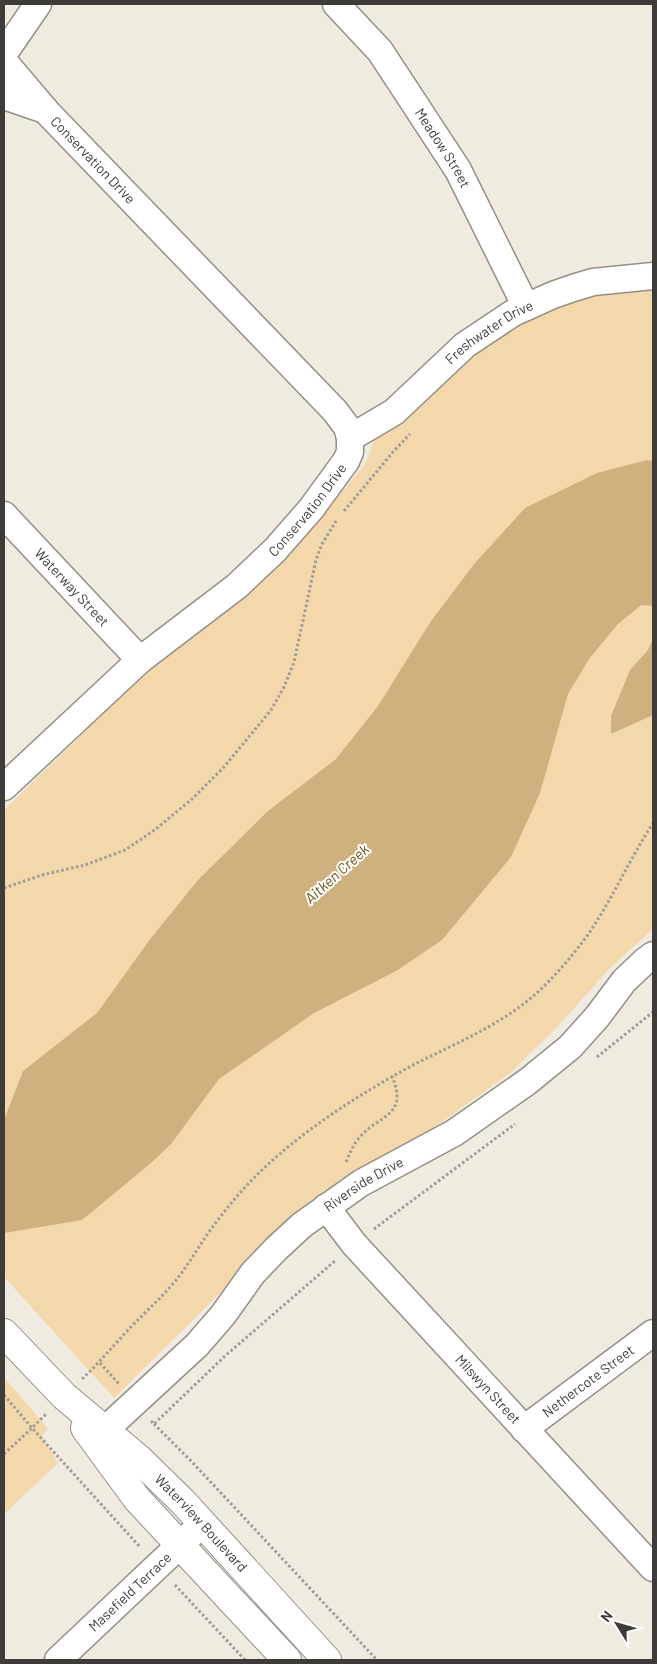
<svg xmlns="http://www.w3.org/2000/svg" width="657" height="1664" font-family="Barlow,sans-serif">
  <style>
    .green { fill: #f3d8ab }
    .water { fill: #ceb17f }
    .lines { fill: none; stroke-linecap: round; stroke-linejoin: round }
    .minor-casing { stroke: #948f87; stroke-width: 29 }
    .tertiary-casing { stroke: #948f87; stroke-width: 30 }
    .path { stroke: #a09c95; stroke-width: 3; stroke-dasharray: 2.5 2.5; stroke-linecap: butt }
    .minor { stroke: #fff; stroke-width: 26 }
    .tertiary { stroke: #fff; stroke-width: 28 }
    .labels { text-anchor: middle; stroke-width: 4; stroke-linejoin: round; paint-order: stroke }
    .street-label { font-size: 14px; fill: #3e3c38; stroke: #fff }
    .water-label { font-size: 15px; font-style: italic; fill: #6e5116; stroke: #fff }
  </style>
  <rect width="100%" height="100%" fill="#f0ebe1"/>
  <!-- green -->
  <g class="green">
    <path d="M653,286V929L611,967L558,1026L510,1073L425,1134L310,1201L209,1304L114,1398L4,1277V810L129,689L170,654L238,603L262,581L284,560L307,534L363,467L367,460L374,441L378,436L398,425L471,356L506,331L541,312L594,294Z"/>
    <path d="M4,1377L48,1429L42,1435L58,1463L4,1514Z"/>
  </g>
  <!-- water -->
  <g class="water">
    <path d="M647,460L653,461V606L641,605L618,624L589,659L568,694L540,793L511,857L442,940L396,971L314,1013L219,1079L171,1144L151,1163L82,1220L4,1233V1120L23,1071L97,1013L151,938L198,880L268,811L336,759L378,706L431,621L475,563L525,508L597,473Z"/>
    <path d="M653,639V715L611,734V716L630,670L648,650Z"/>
  </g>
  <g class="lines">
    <defs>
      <g id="minor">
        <path id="s1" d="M336,4L380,51L458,170L526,307"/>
        <path d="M5,52L38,4"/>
        <path d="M4,96L45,110"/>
        <path id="s2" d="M350,438L394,412L465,345L513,313L553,295L573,288L593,282L653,276"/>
        <path id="s3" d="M4,515L140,660"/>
        <path id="s4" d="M4,787L140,660L237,586L275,550L311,509L346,461L350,452V438L347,427L335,411L46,111L7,65"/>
        <path id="s5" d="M326,1207L354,1244L653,1568"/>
        <path id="s6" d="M524,1429L653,1333"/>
        <path id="s7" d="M94,1440L197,1345L223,1315L253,1273L276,1249L302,1225L361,1183L454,1133L527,1082L570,1047L597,1017L624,981L645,961L653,955"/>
        <path id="s8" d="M58,1660L202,1524"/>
      </g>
      <g id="tertiary">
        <path id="s9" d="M4,1333L64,1396L139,1459L183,1502L327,1660"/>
        <path d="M85,1428L137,1499L287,1660"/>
      </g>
    </defs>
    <!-- minor casing -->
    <use href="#minor" class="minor-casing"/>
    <!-- tertiary casing -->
    <use href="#tertiary" class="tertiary-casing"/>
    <!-- path -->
    <g class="path">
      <path d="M344,511L393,452L410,434"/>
      <path d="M4,888L42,875L85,865L125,850L156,829L192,799L223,768L271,710L284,687L294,662L316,560L322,544L336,521"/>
      <path d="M597,1057L653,1012"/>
      <path d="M346,1162C350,1153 353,1145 359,1138C379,1114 409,1117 392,1076"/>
      <path d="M374,1229L515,1124"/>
      <path d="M100,1363L119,1384"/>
      <path d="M82,1379C99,1363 113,1346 129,1329C146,1311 165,1295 180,1275C192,1259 202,1241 214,1225C229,1205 245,1186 262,1170C306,1128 360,1094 413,1065C456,1043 502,1025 539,991C556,975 573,955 587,936C612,900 629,860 653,823"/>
      <path d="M4,1395L32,1428L47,1413"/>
      <path d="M151,1421L154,1424L225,1356L336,1260"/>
      <path d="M154,1424L192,1462L377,1660"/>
      <path d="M4,1454L32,1428L140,1547"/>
      <path d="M175,1585L245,1660"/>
    </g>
    <!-- minor -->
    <use href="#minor" class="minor"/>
    <!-- tertiary -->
    <use href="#tertiary" class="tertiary"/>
  </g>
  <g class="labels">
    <!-- street labels -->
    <g class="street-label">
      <text dy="5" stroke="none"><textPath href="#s1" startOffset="180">Meadow Street</textPath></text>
      <text transform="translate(93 160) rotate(46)" y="5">Conservation Drive</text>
      <text dy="5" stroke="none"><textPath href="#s2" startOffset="176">Freshwater Drive</textPath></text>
      <text dy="5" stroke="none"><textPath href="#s4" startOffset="412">Conservation Drive</textPath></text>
      <text dy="5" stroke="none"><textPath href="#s3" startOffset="99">Waterway Street</textPath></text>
      <text dy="5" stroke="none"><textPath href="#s7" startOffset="374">Riverside Drive</textPath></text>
      <text dy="5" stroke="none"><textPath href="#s6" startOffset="80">Nethercote Street</textPath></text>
      <text dy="5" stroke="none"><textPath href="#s5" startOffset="244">Milswyn Street</textPath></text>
      <text dy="5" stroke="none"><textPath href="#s9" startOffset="274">Waterview Boulevard</textPath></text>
      <text dy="5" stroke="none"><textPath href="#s8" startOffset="99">Masefield Terrace</textPath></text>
    </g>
    <!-- water labels -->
    <g class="water-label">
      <text transform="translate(337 874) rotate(-42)" y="5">Aitken Creek</text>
    </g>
  </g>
  <!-- border -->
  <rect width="657" height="1664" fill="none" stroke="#3e3c38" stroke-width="10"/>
  <!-- north arrow -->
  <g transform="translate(617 1624) rotate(307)" stroke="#ffffff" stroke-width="4" paint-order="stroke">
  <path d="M0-4L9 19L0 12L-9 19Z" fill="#3e3c38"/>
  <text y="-8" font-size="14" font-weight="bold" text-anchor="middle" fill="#3e3c38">N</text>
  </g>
</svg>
